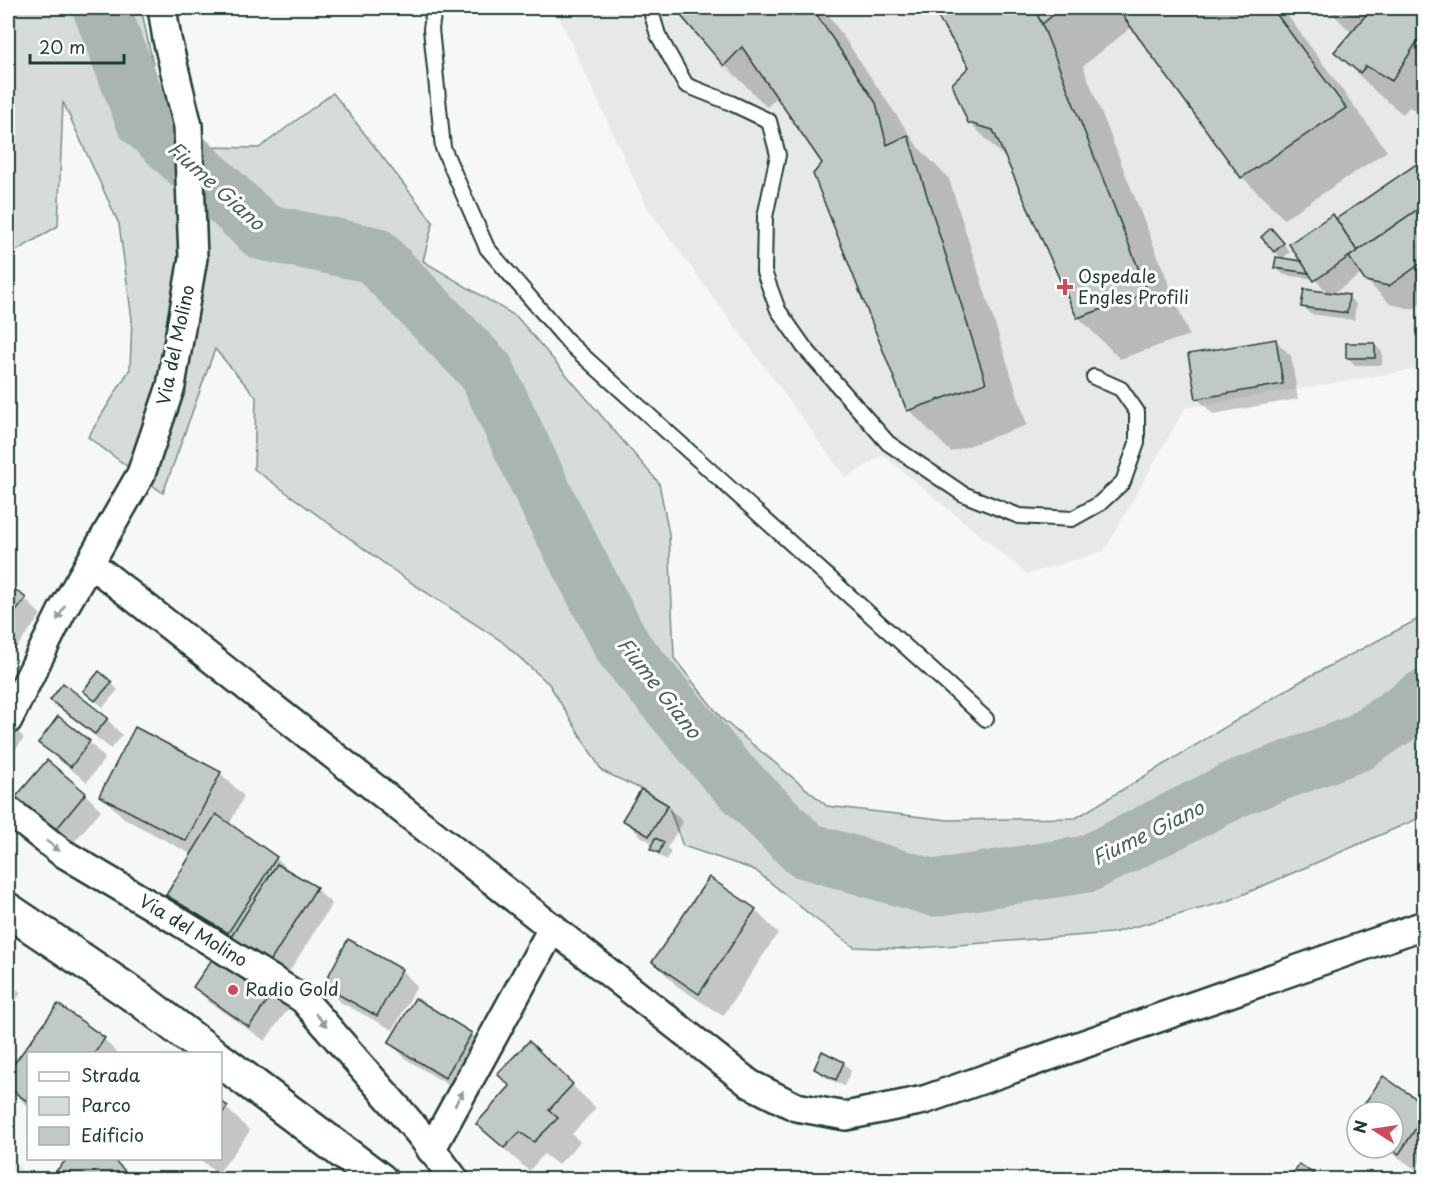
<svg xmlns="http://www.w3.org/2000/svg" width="1432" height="1187" font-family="'Playpen Sans',sans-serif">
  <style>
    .built { fill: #e6e9e8 }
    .green { fill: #d6dcdb; stroke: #7a8c88; stroke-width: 1.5 }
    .shadow { fill: #0003 }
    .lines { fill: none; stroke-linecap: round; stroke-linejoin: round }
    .river { stroke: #aab5b1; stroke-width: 57 }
    .building { fill: #c0c9c6; stroke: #1f3d34; stroke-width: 1.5 }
    .lane-casing { stroke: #1f3d34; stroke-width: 18 }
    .street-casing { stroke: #1f3d34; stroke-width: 32 }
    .secondary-casing { stroke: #1f3d34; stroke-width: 38 }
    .lane { stroke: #fff; stroke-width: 14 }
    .street { stroke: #fff; stroke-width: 27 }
    .secondary { stroke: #fff; stroke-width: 33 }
    .oneway { fill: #8f9e9a }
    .poi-dot { fill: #d1495b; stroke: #fff; stroke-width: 2 }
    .labels { text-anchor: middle; stroke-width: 6; stroke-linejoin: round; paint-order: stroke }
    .poi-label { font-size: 18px; fill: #1f3d34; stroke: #fff; text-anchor: start }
    .street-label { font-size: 18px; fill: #1f3d34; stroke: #fff }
    .water-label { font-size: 20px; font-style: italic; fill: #49615a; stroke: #fff }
  </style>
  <rect width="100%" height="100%" fill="#f6f7f7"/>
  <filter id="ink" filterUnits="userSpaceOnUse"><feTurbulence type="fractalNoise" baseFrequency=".0167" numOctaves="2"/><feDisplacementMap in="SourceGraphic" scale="12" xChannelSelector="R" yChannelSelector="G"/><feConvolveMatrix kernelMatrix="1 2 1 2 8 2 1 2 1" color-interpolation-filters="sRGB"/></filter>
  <g filter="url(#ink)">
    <!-- built -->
    <g class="built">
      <path d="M555,8H1424V368L1185,408L1104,551L1027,574L883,455L846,478L647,207Z"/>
      <path d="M8,1156L31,1179H8Z"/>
    </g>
    <!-- green -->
    <path class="green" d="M8,8H141L162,107L206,147L259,148L333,93L433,222L423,261L517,317L659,483L669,534L674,658L722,719L827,806L948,820L1076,818L1301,681L1424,616V816L1228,901L1112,933L906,949L854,947L813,917L755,870L683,846L668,805L641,789L602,771L549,684L500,640L407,580L254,469L256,397L215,349L163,493L88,437L130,369L132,319L119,224L63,102L58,226L8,256Z"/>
    <!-- shadow -->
    <g class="shadow">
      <path d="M696,8H824L918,147L949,179L1027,425L951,452L909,410L824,163L778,96L767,107L725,65L684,17Z"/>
      <path d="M934,8H1282L1387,151L1284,219L1242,177L1133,26L1083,66L1189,335L1120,359L1078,317L1009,162L969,122L971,68Z"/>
      <path d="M1327,8H1424V116L1409,107L1403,114L1378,94L1336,52L1352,33Z"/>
      <path d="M1424,161V301L1413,309L1390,304L1366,280L1362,274L1332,294L1348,297L1356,304L1354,320L1310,314L1303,306L1329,294L1315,279L1284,275L1276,268L1304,263L1337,221Z"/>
      <path d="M1279,238L1290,252L1282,259L1275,251Z"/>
      <path d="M1275,340L1291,356L1298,399L1213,414L1198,399Z"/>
      <path d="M1375,345L1382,352V365H1355L1347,357Z"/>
      <path d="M8,586L25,599L41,615L8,659Z"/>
      <path d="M111,683L118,690L103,707L92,698Z"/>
      <path d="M52,700L107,719L122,735L111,749L68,715Z"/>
      <path d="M58,718L89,742L105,758L87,782L56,758L40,742Z"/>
      <path d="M8,721L24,738L8,760Z"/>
      <path d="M47,762L85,794L101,810L70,847L32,814Z"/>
      <path d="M220,773L244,796L229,825L276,858L293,874L316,889L332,904L284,980L192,918L168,895L193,855L125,819L101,796Z"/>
      <path d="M667,806L683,822L667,848L671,851L667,860L659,856L652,848L654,844L639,835L624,819Z"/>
      <path d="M755,910L778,933L723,1016L677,986L654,962Z"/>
      <path d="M401,970L417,986L393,1030L340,1002L324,986Z"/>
      <path d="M8,980L21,993L8,1011Z"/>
      <path d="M195,987L272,994L288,1009L265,1041L210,1003Z"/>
      <path d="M415,1000L471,1034L487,1050L461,1093L406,1059L390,1043Z"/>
      <path d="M58,1006L104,1039L118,1054H28V1107L8,1086V1075Z"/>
      <path d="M823,1053L844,1063L851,1071L844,1086L823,1076L815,1068Z"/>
      <path d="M1383,1078L1424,1106V1155L1415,1169L1385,1148H1393V1112H1361Z"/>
      <path d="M572,1085L596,1108L572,1134L580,1142L558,1165L544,1154L529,1171L502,1147L478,1124Z"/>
      <path d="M220,1102L250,1131L218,1174L198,1158H220Z"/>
    </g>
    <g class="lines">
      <!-- river -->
      <path class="river" d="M101,8L144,120L263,232L374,255L486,371L551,509L624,649L725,770L805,850L934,888L1087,864L1238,788L1358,743L1424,698"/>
    </g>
    <!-- building -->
    <g class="building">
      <path d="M693,8H812L876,103L887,145L908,135L986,383L907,411L813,174L822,163L742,47L724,66L682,17Z"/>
      <path d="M932,8H1034L1042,24L1148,293L1077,318L993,130L968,123L952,84L969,67Z"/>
      <path d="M1034,8H1062L1042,24Z"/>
      <path d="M1117,8H1272L1346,108L1241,178Z"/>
      <path d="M1372,8H1424V31L1392,81L1366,66L1360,73L1334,52Z"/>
      <path d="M1424,159V205L1357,251L1336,219Z"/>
      <path d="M1424,205V261L1389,286L1365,281L1349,257Z"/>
      <path d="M1333,214L1357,251L1314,281L1289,244Z"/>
      <path d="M1271,228L1284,243L1274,252L1261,237Z"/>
      <path d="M1276,257L1301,261L1309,273L1274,268Z"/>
      <path d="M1304,289L1349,295L1347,313L1301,307Z"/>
      <path d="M1276,339L1283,384L1196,399L1188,354Z"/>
      <rect x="1346" y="343" width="29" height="15"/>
      <path d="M8,584L26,598L8,622Z"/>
      <path d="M99,671L112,682L95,701L83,691Z"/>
      <path d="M63,683L108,718L95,734L50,700Z"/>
      <path d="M58,716L90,741L71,767L38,743Z"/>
      <path d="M135,727L221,772L186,841L99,796Z"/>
      <path d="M47,760L86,793L54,832L14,799Z"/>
      <path d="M641,789L668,805L649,836L622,820Z"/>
      <path d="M216,814L277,857L228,933L166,895Z"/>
      <path d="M655,838L664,842L659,853L650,849Z"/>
      <path d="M277,864L317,887L268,965L229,940Z"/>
      <path d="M709,877L756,909L699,994L652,962Z"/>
      <path d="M348,939L402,969L377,1016L323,986Z"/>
      <path d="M217,952L273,993L249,1027L193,987Z"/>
      <path d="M415,998L472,1033L445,1078L388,1043Z"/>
      <path d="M58,1004L105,1038L94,1054H28V1102L8,1087V1072Z"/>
      <path d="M529,1041L573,1084L549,1110L558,1118L534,1142L520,1132L504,1148L476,1124L510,1086L497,1074Z"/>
      <path d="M822,1051L844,1062L836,1080L814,1069Z"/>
      <path d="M1383,1076L1424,1104V1116L1399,1154L1390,1148H1393V1112H1359Z"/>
      <path d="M220,1101L228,1106L220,1116Z"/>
      <path d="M68,1158H112L134,1180H64L56,1171Z"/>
      <path d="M1299,1164L1323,1180H1289Z"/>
    </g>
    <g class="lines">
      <defs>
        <g id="lane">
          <path d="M434,8L431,29L443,148L487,248L571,345L986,719"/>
          <path d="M650,8L658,35L686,85L731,103L769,121L778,155L765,217L764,272L778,310L804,347L888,443L963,494L1019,516L1072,519L1099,504L1123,482L1137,443V412L1121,389L1094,377"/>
        </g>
        <g id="street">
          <path d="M90,563L750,1084L796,1107L846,1116L924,1100L1424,925"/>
          <path d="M8,720L62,611L141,474L171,386L193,258L188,126L167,39L162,8"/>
          <path d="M8,810L61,852L181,923L303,999L419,1133L455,1180"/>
          <path d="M431,1150L553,927"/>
        </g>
        <g id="secondary">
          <path d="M8,910L141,1000L212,1054"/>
          <path d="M220,1060L380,1180"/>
        </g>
      </defs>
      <!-- lane casing -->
      <use href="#lane" class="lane-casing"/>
      <!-- street casing -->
      <use href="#street" class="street-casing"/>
      <!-- secondary casing -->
      <use href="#secondary" class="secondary-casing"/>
      <!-- lane -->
      <use href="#lane" class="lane"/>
      <!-- street -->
      <use href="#street" class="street"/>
      <!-- secondary -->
      <use href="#secondary" class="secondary"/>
    </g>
    <!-- one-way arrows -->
    <defs><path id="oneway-solid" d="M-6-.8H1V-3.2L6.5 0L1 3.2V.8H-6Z" transform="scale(1.5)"/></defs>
    <g class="oneway">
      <use href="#oneway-solid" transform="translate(61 613) rotate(118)"/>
      <use href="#oneway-solid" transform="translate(53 846) rotate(38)"/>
      <use href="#oneway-solid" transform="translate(321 1020) rotate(49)"/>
      <use href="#oneway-solid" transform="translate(459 1098) rotate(-61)"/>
    </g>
  </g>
  <!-- markers -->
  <g class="poi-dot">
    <path d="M1062 278h6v6h6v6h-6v6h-6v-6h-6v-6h6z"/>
    <circle cx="233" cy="990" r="6"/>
  </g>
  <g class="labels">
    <!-- poi labels -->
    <g class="poi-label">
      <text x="1078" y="283">Ospedale<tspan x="1078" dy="21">Engles Profili</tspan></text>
      <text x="245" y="996">Radio Gold</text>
    </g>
    <!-- street labels -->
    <g class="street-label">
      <text transform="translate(176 345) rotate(-78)" y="6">Via del Molino</text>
      <text transform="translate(193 931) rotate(31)" y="6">Via del Molino</text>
    </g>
    <!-- water labels -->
    <g class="water-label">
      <text transform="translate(216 186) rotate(42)" y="7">Fiume Giano</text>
      <text transform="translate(659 688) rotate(52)" y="7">Fiume Giano</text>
      <text transform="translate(1148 833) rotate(-26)" y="7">Fiume Giano</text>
    </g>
  </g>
  <!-- margin -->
  <rect width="1432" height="1187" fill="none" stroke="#fff" stroke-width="30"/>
  <rect x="15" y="15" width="1402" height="1157" fill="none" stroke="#1f3d34" stroke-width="2" filter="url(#ink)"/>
  <!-- legend -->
  <rect x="27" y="1052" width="195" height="108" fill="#ffffff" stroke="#a5b1ae" stroke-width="1.5"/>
  <rect x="39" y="1072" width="30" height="9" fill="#ffffff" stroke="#a5b1ae" stroke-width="1.5"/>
  <text x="81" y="1082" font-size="18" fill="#1f3d34">Strada</text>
  <rect x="39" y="1097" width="30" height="18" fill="#d6dcdb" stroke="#a5b1ae" stroke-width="1.5"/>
  <text x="81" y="1112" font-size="18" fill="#1f3d34">Parco</text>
  <rect x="39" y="1127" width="30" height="18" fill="#c0c9c6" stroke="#a5b1ae" stroke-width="1.5"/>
  <text x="81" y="1142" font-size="18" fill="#1f3d34">Edificio</text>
  <!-- north arrow -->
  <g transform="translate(1375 1130) rotate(282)"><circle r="28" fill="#ffffff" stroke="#a5b1ae" stroke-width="1.5"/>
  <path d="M0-4.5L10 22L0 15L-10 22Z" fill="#d1495b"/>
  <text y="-9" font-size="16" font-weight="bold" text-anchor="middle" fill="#1f3d34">N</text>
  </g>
  <!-- scale -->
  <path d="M30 54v9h94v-9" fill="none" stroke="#1f3d34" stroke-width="3"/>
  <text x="39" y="54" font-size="18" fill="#1f3d34" stroke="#ffffff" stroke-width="4.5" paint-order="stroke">20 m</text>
</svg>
